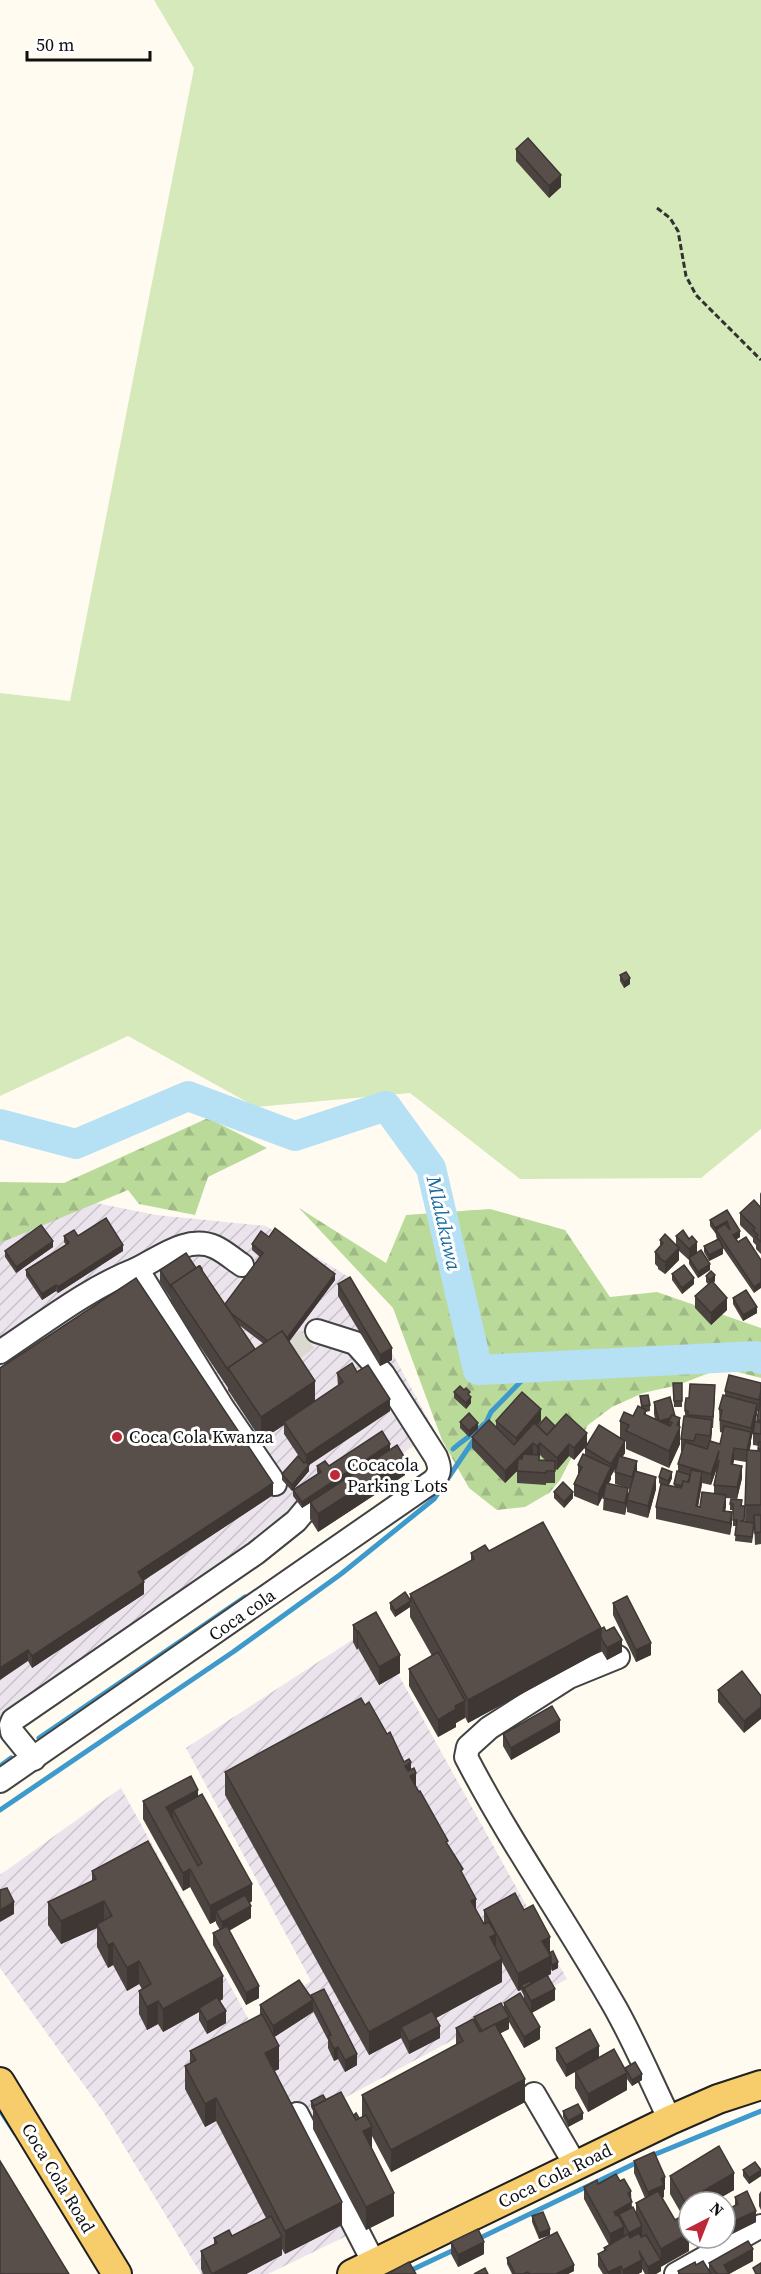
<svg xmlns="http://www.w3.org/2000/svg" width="761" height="2274" font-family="'Source Serif 4',serif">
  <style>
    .industrial { fill: url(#industrial-furrows) }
    .grass { fill: #d5e9bb }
    .forest { fill: url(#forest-firs) }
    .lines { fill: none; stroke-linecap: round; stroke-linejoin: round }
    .stream { stroke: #3e9acc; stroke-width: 5 }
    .river { stroke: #b6e1f5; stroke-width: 30 }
    .minor-tunnel { stroke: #dbd8cf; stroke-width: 22; stroke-dasharray: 22 11; stroke-linecap: butt }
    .minor-casing { stroke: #424242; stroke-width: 26 }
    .major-casing { stroke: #202020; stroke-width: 32 }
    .path { stroke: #313131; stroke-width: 3; stroke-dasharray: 6 3; stroke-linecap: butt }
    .minor { stroke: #fff; stroke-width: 22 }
    .major { stroke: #f6cd6a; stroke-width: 28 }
    .wall { fill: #4c4440; fill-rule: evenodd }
    .shaded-wall { fill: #3e3734 }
    .building { fill: #584f4b; stroke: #3e3734; stroke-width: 1.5 }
    .poi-dot { fill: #be2837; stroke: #fff; stroke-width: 2 }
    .labels { text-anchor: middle; stroke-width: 6; stroke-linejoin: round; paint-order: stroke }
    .poi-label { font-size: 18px; fill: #0f0f0f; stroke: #fff; text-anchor: start }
    .street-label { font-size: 18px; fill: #0f0f0f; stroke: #fff }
    .water-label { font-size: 20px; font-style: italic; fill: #196ca0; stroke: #fff }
  </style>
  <defs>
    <pattern id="industrial-furrows" width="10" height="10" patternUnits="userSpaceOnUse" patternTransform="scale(1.5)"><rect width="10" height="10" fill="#ece4ed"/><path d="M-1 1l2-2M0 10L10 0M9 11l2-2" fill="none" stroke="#c9c2ca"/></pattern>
    <pattern id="forest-firs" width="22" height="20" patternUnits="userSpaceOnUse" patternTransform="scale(1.5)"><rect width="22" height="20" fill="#bada9a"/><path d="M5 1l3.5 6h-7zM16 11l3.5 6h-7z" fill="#9fba84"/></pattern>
  </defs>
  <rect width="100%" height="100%" fill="#fffbf1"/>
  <!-- industrial -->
  <g class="industrial">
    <path d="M81,1200L156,1215L266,1226L352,1279L434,1430L287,1542L0,1724V1235Z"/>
    <path d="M372,1627L567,1979L335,2103L394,2213L268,2274H201L104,2113L0,1968V1875L121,1788L249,2020L311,1981L186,1748Z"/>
  </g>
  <!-- grass -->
  <path class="grass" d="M154,0H761V1129L701,1178L520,1179L410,1093L256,1107L128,1036L0,1096V693L70,701L194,68Z"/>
  <!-- forest -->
  <g class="forest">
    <path d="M208,1118L267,1148L208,1177L195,1215L139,1204L128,1190L0,1243V1182L64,1183Z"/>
    <path d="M299,1208L386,1263L406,1215L490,1209L565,1230L610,1297L657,1292L761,1328V1378L722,1368L678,1385L643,1393L612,1407L588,1425L560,1480L549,1493L525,1507L497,1510L469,1488L442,1440L393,1308Z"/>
  </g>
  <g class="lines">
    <!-- stream -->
    <g class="stream">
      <path d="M483,1429L491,1412L535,1367"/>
      <path d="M453,1449C463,1440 474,1434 484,1424"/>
      <path d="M39,1738L245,1597"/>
      <path d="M0,1766L11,1758"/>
      <path d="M0,1810L233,1652L341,1574L434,1499L475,1438"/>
      <path d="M0,2110L15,2133"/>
      <path d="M651,2156L761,2111"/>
      <path d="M478,2239L640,2161"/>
      <path d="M403,2274L456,2249"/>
    </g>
    <!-- river -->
    <path class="river" d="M0,1124L76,1144L188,1096L295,1136L386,1106L431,1168L478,1370L755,1356L761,1359"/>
    <!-- minor-tunnel -->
    <path class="minor-tunnel" d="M290,1353L317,1331"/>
    <defs>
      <g id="minor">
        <path d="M137,1269C161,1257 188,1235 215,1247C224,1251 233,1259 242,1265"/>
        <path d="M0,1352C44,1323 88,1288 137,1269L223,1408L275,1484"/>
        <path d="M618,1657L569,1677L489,1728L468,1747L466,1757C511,1844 568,1924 616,2009C636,2045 652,2083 670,2120"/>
        <path d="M34,1759L12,1732L11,1725L13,1720L256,1553L296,1521L306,1509L319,1503L335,1492"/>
        <path d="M0,1781L433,1481C441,1473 440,1467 436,1457L383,1374L355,1343L317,1331"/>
        <path d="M534,2094L576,2166"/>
        <path d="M297,2114L374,2263"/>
        <path d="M676,2274L761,2226"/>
      </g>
      <g id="major">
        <path d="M0,2082L117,2274"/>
        <path d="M352,2274L670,2120L718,2099L761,2085"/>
      </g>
    </defs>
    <!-- minor casing -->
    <use href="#minor" class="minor-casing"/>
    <!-- major casing -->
    <use href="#major" class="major-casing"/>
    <!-- path -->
    <path class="path" d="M657,208L670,218L678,231L686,276L696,295L761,360"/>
    <!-- minor -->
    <use href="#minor" class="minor"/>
    <!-- major -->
    <use href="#major" class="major"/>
  </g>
  <!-- wall -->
  <g class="wall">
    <path d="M516,149L561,187L549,198L516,161Z"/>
    <path d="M620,975L630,984L624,988L620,981Z"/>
    <path d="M761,1192V1207L760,1206V1194Z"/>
    <path d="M761,1208V1254L756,1249V1245L753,1242V1238L740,1225V1213Z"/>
    <path d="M727,1210L740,1237L736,1240L738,1242L761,1260L754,1293L723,1248V1254L709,1261L704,1252V1246L717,1239L716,1236V1234L710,1226V1220Z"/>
    <path d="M64,1236H78L123,1251L58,1293L56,1291L42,1300L26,1276V1270L66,1245L64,1242Z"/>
    <path d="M676,1236L697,1253L710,1270L698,1278L689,1264V1260L679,1251V1260L665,1274L658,1269V1267L655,1264V1252L660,1246V1240L676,1245Z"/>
    <path d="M269,1237L335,1280L289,1342L315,1401L338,1386L337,1373L357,1372L390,1411L309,1465V1471L292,1491L282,1480V1474L300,1458L284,1434V1425L261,1440L228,1390V1388L171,1303V1299L160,1282V1270L196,1268L202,1271L225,1304L260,1257L252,1250V1244ZM239,1325L264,1344L255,1349Z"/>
    <path d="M53,1247L16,1273L5,1257V1251Z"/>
    <path d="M672,1274L694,1284L682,1294L672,1280Z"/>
    <path d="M706,1276L715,1281L713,1283L727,1310L711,1325L695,1308V1296L708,1284L706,1282Z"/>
    <path d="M338,1284L392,1360L380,1366L338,1296Z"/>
    <path d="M733,1298L757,1313L743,1321L733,1304Z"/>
    <path d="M0,1368L273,1495L143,1581L144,1594L32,1668L28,1661Z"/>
    <path d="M673,1383H682V1407H674Z"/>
    <path d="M761,1383V1544L755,1545L754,1522H746L754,1529L752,1543L735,1541L736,1526H733V1510H730V1504L745,1506L744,1522H745L746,1462L734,1460L733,1464L742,1478L737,1499L726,1498L725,1511L732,1523L730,1535L656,1519V1507L661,1484L659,1483V1477L672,1478L669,1485L674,1486L678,1472V1464L682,1451H681V1439L685,1416V1405L715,1397L713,1428H712L711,1441L720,1444L723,1433L720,1432L719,1409L725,1396V1391ZM757,1411L758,1412L757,1422H755ZM753,1431V1445L759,1446L758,1450H749ZM717,1468L714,1485V1494L700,1507L698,1506L702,1483L711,1485Z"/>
    <path d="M454,1392L470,1396L471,1403L466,1409L454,1398Z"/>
    <path d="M640,1396L650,1405V1411L646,1412V1415L655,1419L654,1414V1402L675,1416L680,1426V1444L669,1468L626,1449V1441L620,1438L625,1453L622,1457L637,1472L656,1489L648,1518L627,1512V1503L625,1515L603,1510L604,1494L598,1506L574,1496V1484L578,1476V1465L585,1455V1448L620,1438V1421L633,1416L641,1408ZM616,1467L615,1472V1484L630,1489L628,1499L608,1484L611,1479V1476Z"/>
    <path d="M496,1421H541L537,1426H555L587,1445L574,1460L569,1456L557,1470L555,1469V1483H546V1485L517,1483V1471L505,1483L472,1448V1437L496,1427ZM540,1455L546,1461L539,1460Z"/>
    <path d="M460,1422L478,1429L469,1437L460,1428Z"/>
    <path d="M390,1449L405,1475L318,1532L310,1519V1503L302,1508L293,1496V1490L318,1474L317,1472V1466H329Z"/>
    <path d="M554,1492L573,1498L564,1508L554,1498Z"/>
    <path d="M489,1551L601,1628L622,1652L607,1660L601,1650V1651L468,1723L465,1717L456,1723V1727L438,1737L409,1686V1669L432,1656L410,1617V1607L395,1617L390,1609V1603L410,1601V1594L471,1561V1553Z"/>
    <path d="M613,1603L651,1655L636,1662L613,1615Z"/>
    <path d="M353,1625L400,1673L379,1685L358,1648L357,1650L353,1642Z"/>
    <path d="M718,1690L761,1696L744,1733L718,1702Z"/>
    <path d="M365,1705L387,1734L404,1762L411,1770L416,1787L463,1874L476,1911L484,1924V1910H524L550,1952L558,1968L552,1971L551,1969V1974L548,1975L555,2000L532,2013L540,2039L524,2048L509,2022V2029L500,2033L525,2102L391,2172L372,2136V2149L394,2216L366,2230L313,2129V2111L311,2107V2101L326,2100L359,2118L362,2117V2095L456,2045V2028L474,2022V2017L504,2008V2003L524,1998V1996L521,1990L518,1991L502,1962V1982L436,2018L440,2038L409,2054L401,2038L369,2055L225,1795V1772Z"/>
    <path d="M560,1732L511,1760L503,1746V1734Z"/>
    <path d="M198,1797L252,1901L250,1903L251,1918L229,1931L259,1998L246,2005L213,1945V1933L220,1930L216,1923V1921L210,1924L190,1887L183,1891L143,1819V1801Z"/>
    <path d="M92,1871L223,1999L220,2001L226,2023L207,2034L199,2020V2012L163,2032L158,2024L147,2030L139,2014V1991L142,1989L139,1984L127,1991L113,1965L108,1968L97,1947V1928L61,1944L48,1925V1902L92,1881Z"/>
    <path d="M311,1995L357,2065L345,2072L338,2059L334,2061L328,2048V2040L313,2011V2012L274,2037L279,2069L274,2071L342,2225L285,2254L282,2249V2255L246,2274H203L201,2269V2251L214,2244V2238L232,2236L266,2218L216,2121L205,2127L185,2089V2066L190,2063V2051L260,2015V2005L311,1998Z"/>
    <path d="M556,2048L599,2057L625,2068L642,2080L632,2086L627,2079V2090L588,2112L575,2088V2072L566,2077L556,2060Z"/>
    <path d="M563,2111L583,2119L568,2127L563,2117Z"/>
    <path d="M634,2161L665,2189L664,2190V2197L662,2198L689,2251L661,2266V2271L656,2274H645L642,2269V2272L638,2274H603L598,2266V2254L604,2251V2248L609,2245L584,2199V2187L598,2184L631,2200L632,2208L636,2213V2203L645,2198L634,2173Z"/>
    <path d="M743,2170L761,2176L749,2184L743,2176Z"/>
    <path d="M670,2176L734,2190L713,2202H689V2227L670,2194Z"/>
    <path d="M761,2191V2210L759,2206V2194Z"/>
    <path d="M735,2197L756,2222L728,2236L725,2230V2210L735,2206Z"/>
    <path d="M532,2216L550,2235L539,2239L532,2222Z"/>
    <path d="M451,2242L484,2254L458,2267L451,2254Z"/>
    <path d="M507,2258L574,2271L568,2274H512L507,2264Z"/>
    <path d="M753,2261L729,2274H678V2271L696,2265L709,2271V2263Z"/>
  </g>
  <!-- shaded-wall -->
  <g class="shaded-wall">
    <path d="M561,175V187L549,198V186Z"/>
    <path d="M630,978V984L624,988V982Z"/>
    <path d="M727,1221V1227L716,1230L715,1235V1228Z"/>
    <path d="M740,1231V1237L733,1241V1235Z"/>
    <path d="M53,1241V1247L16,1273V1267Z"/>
    <path d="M697,1242V1253L689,1258V1260V1249Z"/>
    <path d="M123,1245V1251L58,1293V1287Z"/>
    <path d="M679,1248V1260L665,1274V1262Z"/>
    <path d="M723,1248V1254L709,1261V1255Z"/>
    <path d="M710,1264V1270L698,1278V1272Z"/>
    <path d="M335,1274V1280L279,1355V1349Z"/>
    <path d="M715,1275V1281L710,1286V1280Z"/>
    <path d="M694,1278V1284L682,1294V1288Z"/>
    <path d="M761,1282V1288L754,1293V1287Z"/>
    <path d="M56,1285V1291L42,1300V1294Z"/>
    <path d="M727,1298V1310L711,1325V1313Z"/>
    <path d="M757,1307V1313L743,1321V1315Z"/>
    <path d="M392,1348V1360L380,1366V1355Z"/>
    <path d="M315,1381V1403L284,1422V1425L261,1440V1417Z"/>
    <path d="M471,1397V1403L466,1409V1403Z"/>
    <path d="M390,1399V1411L306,1467V1455Z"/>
    <path d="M757,1404V1415L751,1440V1428Z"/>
    <path d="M541,1409V1421L516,1450V1438Z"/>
    <path d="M675,1416L672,1423L669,1421V1430L659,1421Z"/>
    <path d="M680,1418V1444L669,1468V1451L677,1425Z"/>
    <path d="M712,1420V1432L710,1448V1436Z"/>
    <path d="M478,1423V1429L469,1437V1431Z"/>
    <path d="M751,1432V1444L747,1462V1450Z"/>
    <path d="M587,1433V1445L574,1460V1448Z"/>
    <path d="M625,1441V1453L611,1476V1464Z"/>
    <path d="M533,1443V1455L505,1483V1471Z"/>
    <path d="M540,1443V1455L537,1458V1446Z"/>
    <path d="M390,1444V1450L302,1508V1502Z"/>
    <path d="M569,1444V1456L557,1470V1458Z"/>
    <path d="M734,1448V1460L731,1476V1464Z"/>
    <path d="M719,1451L717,1460V1468L711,1485V1474Z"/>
    <path d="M405,1458V1475L318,1532V1514Z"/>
    <path d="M637,1461V1473L632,1489V1477Z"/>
    <path d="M309,1465V1471L292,1491V1485Z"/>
    <path d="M742,1466V1478L737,1499V1487Z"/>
    <path d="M611,1467V1479L598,1506V1494Z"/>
    <path d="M672,1472V1478L668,1487V1481Z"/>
    <path d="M702,1472V1484L696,1518V1506Z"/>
    <path d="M656,1477V1489L648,1518V1506Z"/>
    <path d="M273,1483V1495L138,1584V1572Z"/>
    <path d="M628,1488V1500L625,1515V1503Z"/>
    <path d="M573,1492V1498L564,1508V1502Z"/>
    <path d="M726,1495V1507L723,1523V1511Z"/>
    <path d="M732,1512V1523L730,1535V1523Z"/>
    <path d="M144,1582V1594L32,1668V1656Z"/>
    <path d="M410,1601V1607L395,1617V1611Z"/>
    <path d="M601,1628V1651L468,1723V1700Z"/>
    <path d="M358,1631V1648L357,1650V1632Z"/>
    <path d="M622,1640V1652L607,1660V1648Z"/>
    <path d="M651,1643V1655L636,1662V1650Z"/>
    <path d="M28,1650V1661L0,1680V1668Z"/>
    <path d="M400,1655V1673L379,1685V1667Z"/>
    <path d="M465,1701V1718L456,1723V1727L438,1737V1720L455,1706Z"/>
    <path d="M761,1707V1719L744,1733V1721Z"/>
    <path d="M560,1720V1732L511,1760V1748Z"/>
    <path d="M411,1762V1776L416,1773V1795L405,1766Z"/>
    <path d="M198,1790V1807L173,1810V1820L166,1807Z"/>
    <path d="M190,1869V1887L183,1891V1873Z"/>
    <path d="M252,1884V1901L220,1919L216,1911V1921L210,1924V1906Z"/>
    <path d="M476,1899V1922L471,1901Z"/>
    <path d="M104,1901V1924H97V1928L61,1944V1921Z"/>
    <path d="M14,1902V1914L0,1922V1910Z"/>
    <path d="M251,1906V1918L222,1934V1922Z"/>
    <path d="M496,1934V1957L490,1937Z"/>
    <path d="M550,1937V1954L542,1941Z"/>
    <path d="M113,1943V1965L108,1968V1945Z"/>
    <path d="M551,1956V1974L523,1989L521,1985V1990L518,1991V1974Z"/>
    <path d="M502,1959V1982L405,2035L401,2027V2038L369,2055V2032Z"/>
    <path d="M139,1961V1984L127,1991V1968Z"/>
    <path d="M558,1962V1968L552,1971V1965Z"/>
    <path d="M223,1976V1999L200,2011L199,2008V2012L163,2032V2009Z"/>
    <path d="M259,1986V1998L246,2005V1993Z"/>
    <path d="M555,1989V2000L531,2013V2001Z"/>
    <path d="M313,2000V2012L273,2038V2026Z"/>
    <path d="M158,2001V2024L147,2030V2007Z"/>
    <path d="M226,2011V2023L207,2034V2022Z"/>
    <path d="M509,2017V2029L482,2043V2031Z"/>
    <path d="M440,2026V2038L409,2054V2042Z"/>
    <path d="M540,2027V2039L524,2048V2037Z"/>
    <path d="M279,2046V2069L265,2076V2053Z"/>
    <path d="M599,2046V2057L566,2077V2065Z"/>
    <path d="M338,2047V2059L334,2061V2049Z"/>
    <path d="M357,2054V2065L345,2072V2060Z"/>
    <path d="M627,2073V2090L588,2112V2094Z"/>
    <path d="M642,2074V2080L632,2086V2080Z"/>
    <path d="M525,2079V2102L391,2172V2150Z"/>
    <path d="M216,2098V2121L205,2127V2104Z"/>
    <path d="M583,2113V2119L568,2127V2121Z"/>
    <path d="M372,2127V2150L363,2131Z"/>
    <path d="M761,2170V2176L749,2184V2178Z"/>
    <path d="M734,2173V2190L713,2202H703V2191Z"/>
    <path d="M665,2177V2189L664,2190V2197L648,2204V2192L661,2179Z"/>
    <path d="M631,2191L632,2214H619V2221L614,2212L628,2193Z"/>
    <path d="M394,2193V2216L366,2230V2207Z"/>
    <path d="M342,2202V2225L285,2254V2231Z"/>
    <path d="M756,2211V2222L728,2236V2224Z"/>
    <path d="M642,2226V2238L629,2245V2233Z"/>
    <path d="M624,2227V2239L610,2246V2234Z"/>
    <path d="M550,2229V2235L539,2239V2233Z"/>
    <path d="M689,2234V2251L661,2267V2249Z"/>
    <path d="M282,2237V2255L246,2274H212Z"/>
    <path d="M484,2242V2254L458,2267V2255Z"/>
    <path d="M753,2249V2261L729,2274H724V2265Z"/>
    <path d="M642,2260V2272L638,2274H623V2270Z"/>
    <path d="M661,2260V2271L656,2274H648V2267Z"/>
    <path d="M574,2265V2271L568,2274H556Z"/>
    <path d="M621,2266V2274H608V2272Z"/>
  </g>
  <!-- building -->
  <g class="building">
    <path d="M528,138L561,175L549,186L516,149Z"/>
    <path d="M626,972L630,978L624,982L620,975Z"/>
    <path d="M754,1200L761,1208V1242L756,1237L758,1235L753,1230L755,1228L740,1213Z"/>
    <path d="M727,1210L740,1231L733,1235L738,1242L746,1237L761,1260V1282L754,1287L716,1230L725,1224L730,1230L727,1221L715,1228L710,1220Z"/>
    <path d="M106,1218L123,1245L58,1287L56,1285L42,1294L26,1270L69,1243L64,1236L74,1230L78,1236Z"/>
    <path d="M41,1225L53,1241L16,1267L5,1251Z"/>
    <path d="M275,1228L335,1274L287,1338L282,1331L268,1341L231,1313L225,1304L263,1253L252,1244L261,1231L269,1237Z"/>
    <path d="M683,1230L689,1239L692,1236L697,1242L689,1249L676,1236Z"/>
    <path d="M665,1234L679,1248L665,1262L658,1257L659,1256L655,1252L663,1243L660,1240Z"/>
    <path d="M719,1239L723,1248L709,1255L704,1246Z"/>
    <path d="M701,1250L710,1264L698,1272L689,1258Z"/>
    <path d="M186,1253L196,1268L200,1266L202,1269V1270L199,1266L171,1285V1287L160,1270Z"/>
    <path d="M684,1265L694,1278L682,1288L672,1274Z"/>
    <path d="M199,1266L255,1349L228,1368V1370L171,1285Z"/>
    <path d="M711,1271L715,1275L710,1280L706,1276Z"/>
    <path d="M350,1277L392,1348L380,1355L338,1284Z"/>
    <path d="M136,1278L273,1483L138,1572L144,1582L32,1656L28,1650L0,1668V1368Z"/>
    <path d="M712,1281L727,1298L711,1313L695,1296Z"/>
    <path d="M746,1290L757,1307L743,1315L733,1298Z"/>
    <path d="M282,1331L315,1381L261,1417L228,1368Z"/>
    <path d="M352,1363L357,1372L368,1365L390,1399L306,1455L284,1422L343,1382L337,1373Z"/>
    <path d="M729,1375L761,1383V1391L759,1400L725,1391Z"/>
    <path d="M673,1383H682V1401H674Z"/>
    <path d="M690,1384L715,1385L713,1417L688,1415V1411H685V1405L686,1398H689Z"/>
    <path d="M460,1386L464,1390L466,1388L470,1392L468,1394L471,1397L466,1403L454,1392Z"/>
    <path d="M522,1392L541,1409L516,1438L496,1421Z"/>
    <path d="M648,1395L650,1405L642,1406L640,1396Z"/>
    <path d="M723,1395L757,1404L751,1428L720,1420L722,1410L719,1409Z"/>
    <path d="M670,1397L675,1416L672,1415L670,1418L659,1421L654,1402Z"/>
    <path d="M761,1397V1421L757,1420Z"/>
    <path d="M638,1406L646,1410L644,1414L670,1426L672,1423L669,1421L672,1415L680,1418L677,1425L680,1427L669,1451L626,1431L629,1425L620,1421L624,1412L633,1416Z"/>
    <path d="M469,1413L478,1423L469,1431L460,1422Z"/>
    <path d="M566,1414L587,1433L574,1448L569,1444L557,1458L540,1443L537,1446L533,1443L505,1471L472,1437L489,1420L514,1445L534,1423L547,1435Z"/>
    <path d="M684,1416L712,1420L710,1436L696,1434L694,1441L681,1439Z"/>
    <path d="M546,1417L555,1426L547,1435L538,1426Z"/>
    <path d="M755,1421L761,1423V1434L753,1433Z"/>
    <path d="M599,1425L625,1441L611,1464L585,1448Z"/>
    <path d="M724,1426L751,1432L747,1450L734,1448L731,1464L742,1466L737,1487L714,1485L719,1461L717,1460L719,1451L711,1474L678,1464L685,1442L707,1449L710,1441L720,1444Z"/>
    <path d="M382,1431L390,1444L302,1502L293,1490L321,1472L317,1466L325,1461L329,1466Z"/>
    <path d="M759,1442H761V1449H758Z"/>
    <path d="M397,1445L405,1458L318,1514L310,1502Z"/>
    <path d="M747,1450L761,1451V1505H745Z"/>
    <path d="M523,1454L539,1455V1460L555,1461V1471H546V1473L517,1471L518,1459H522Z"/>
    <path d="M583,1454L611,1467L598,1494L574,1484L582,1467L578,1465Z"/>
    <path d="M298,1456L304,1463L306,1462L309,1465L292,1485L282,1474Z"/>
    <path d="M619,1456L637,1461L632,1477L615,1472Z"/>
    <path d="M662,1468L672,1472L668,1481L659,1477Z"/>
    <path d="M691,1470L702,1472L696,1506L700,1507L702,1492L726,1495L723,1511L732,1512L730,1523L656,1507L661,1484L681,1488L683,1481L689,1482Z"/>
    <path d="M635,1471L656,1477L648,1506L627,1500Z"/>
    <path d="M677,1471L690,1475L688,1482L683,1481L682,1486L674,1484Z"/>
    <path d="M563,1482L573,1492L564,1502L554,1492Z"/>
    <path d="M606,1483L628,1488L625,1503L603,1498Z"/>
    <path d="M731,1499L742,1500L741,1506H745L744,1521H740L754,1523L752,1537L735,1535L737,1520H733V1504H730Z"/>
    <path d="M754,1515H761V1532L755,1533Z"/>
    <path d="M543,1522L601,1628L468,1700L410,1594L474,1559L471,1553L485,1545L489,1551Z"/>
    <path d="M405,1592L411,1601L395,1611L390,1603Z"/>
    <path d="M627,1596L651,1643L636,1650L613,1603Z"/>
    <path d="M376,1612L400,1655L379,1667L358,1631L357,1632L353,1625Z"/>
    <path d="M604,1627L606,1631L614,1627L622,1640L607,1648L601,1638V1629Z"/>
    <path d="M438,1652L465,1701L455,1706L456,1709L438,1720L409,1669Z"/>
    <path d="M742,1671L761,1696V1707L744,1721L718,1690Z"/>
    <path d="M361,1698L365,1705L369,1702L387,1734L390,1732L404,1762L409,1759L411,1762L405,1766L408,1771L414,1768L416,1773L410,1776L419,1792L420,1791L448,1841L446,1842L463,1869L461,1871L476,1899L471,1901L484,1924L489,1922L496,1934L490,1937L502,1959L369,2032L225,1772Z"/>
    <path d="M552,1706L560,1720L511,1748L503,1734Z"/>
    <path d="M191,1776L198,1790L166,1807L198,1866L202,1863L173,1810L202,1794L252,1884L210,1906L190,1869L183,1873L143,1801Z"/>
    <path d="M148,1841L223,1976L163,2009L158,2001L147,2007L139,1991L151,1984L139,1961L127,1968L113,1943L108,1945L97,1924L112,1916L104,1901L61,1921L48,1902L96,1879L92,1871Z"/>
    <path d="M7,1888L14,1902L0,1910V1890Z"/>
    <path d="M515,1893L524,1910L533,1905L550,1937L542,1941L551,1956L518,1974L484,1910Z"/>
    <path d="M245,1895L251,1906L222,1922L216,1911Z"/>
    <path d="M227,1926L259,1986L246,1993L213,1933Z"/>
    <path d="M553,1951L558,1962L552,1965L551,1963V1956L549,1953Z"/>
    <path d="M547,1975L555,1989L531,2001L524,1988Z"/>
    <path d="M299,1980L313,2000L273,2026L260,2005Z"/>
    <path d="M530,1981L532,1983L524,1988V1990L521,1985Z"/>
    <path d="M324,1989L357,2054L345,2060L338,2047L334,2049L328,2036L331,2035L311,1995Z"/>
    <path d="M520,1993L540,2027L524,2037L504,2003Z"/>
    <path d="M217,1997L226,2011L207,2022L199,2008Z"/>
    <path d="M501,2003L509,2017L482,2031L474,2017Z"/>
    <path d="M432,2011L440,2026L409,2042L401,2027Z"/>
    <path d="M262,2014L279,2046L265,2053L342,2202L285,2231L216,2098L205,2104L185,2066L196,2060L190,2051Z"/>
    <path d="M473,2019L480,2032L495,2024L525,2079L391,2150L362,2095L463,2041L456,2028Z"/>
    <path d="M590,2029L599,2046L566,2065L556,2048Z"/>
    <path d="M614,2049L627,2073L588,2094L575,2071Z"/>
    <path d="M635,2062L642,2074L632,2080L625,2068Z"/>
    <path d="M341,2092L356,2120L366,2115L372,2127L363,2131L394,2193L366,2207L313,2106Z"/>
    <path d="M323,2095L326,2100L314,2106L311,2101Z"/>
    <path d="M578,2104L583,2113L568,2121L563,2111Z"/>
    <path d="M356,2113L359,2118L356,2120L354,2115Z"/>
    <path d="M719,2146L734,2173L703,2191L708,2201L706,2202H689V2209L670,2176Z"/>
    <path d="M654,2152L665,2177L661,2179L664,2185L648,2192L634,2161Z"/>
    <path d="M0,2161L69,2274H0Z"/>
    <path d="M755,2162L761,2170L749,2178L743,2170Z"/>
    <path d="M616,2174L620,2181L624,2179L631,2191L628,2193L632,2202L614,2212L616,2216L618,2215L624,2227L610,2234L584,2187L597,2180L598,2184Z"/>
    <path d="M658,2191L675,2220L680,2217L689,2233L661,2249L636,2203Z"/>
    <path d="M747,2191L756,2211L728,2224L725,2218V2211L738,2204L735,2197Z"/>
    <path d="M633,2207L642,2226L629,2233L619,2214Z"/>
    <path d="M543,2212L550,2229L539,2233L532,2216Z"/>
    <path d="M271,2216L282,2237L212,2274L201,2251L217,2243L214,2238L229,2230L232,2236Z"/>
    <path d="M478,2229L484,2242L458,2255L451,2242Z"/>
    <path d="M557,2232L574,2265L556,2274H529L528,2272L523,2274H515L507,2258Z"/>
    <path d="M639,2233L641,2237L646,2235L661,2260L648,2267L639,2251L642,2260L623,2270L621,2266L608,2272L598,2254L606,2250L604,2248L628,2234L630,2238Z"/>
    <path d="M748,2241L753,2249L724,2265L729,2274H717L709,2263Z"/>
    <path d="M703,2261L711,2274H680L678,2271L695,2262L696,2265Z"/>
    <path d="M409,2262L416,2274H387Z"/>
    <path d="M761,2263V2274H756L753,2268Z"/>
    <path d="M485,2268L488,2274H474Z"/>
  </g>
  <!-- markers -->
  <g class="poi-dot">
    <circle cx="117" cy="1437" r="6"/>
    <circle cx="335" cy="1475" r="6"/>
  </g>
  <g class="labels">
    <!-- poi labels -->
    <g class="poi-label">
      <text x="129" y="1443">Coca Cola Kwanza</text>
      <text x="347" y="1471">Cocacola<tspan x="347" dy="21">Parking Lots</tspan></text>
    </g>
    <!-- street labels -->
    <g class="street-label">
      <text transform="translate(242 1615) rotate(-35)" y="6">Coca cola</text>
      <text transform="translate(555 2176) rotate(-26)" y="6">Coca Cola Road</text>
      <text transform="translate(58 2178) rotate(59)" y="6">Coca Cola Road</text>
    </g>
    <!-- water labels -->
    <g class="water-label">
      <text transform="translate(444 1223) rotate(77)" y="7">Mlalakuwa</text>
    </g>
  </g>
  <!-- north arrow -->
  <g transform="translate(707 2220) rotate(42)"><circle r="28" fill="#ffffff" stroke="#9f9f9f" stroke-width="1.5"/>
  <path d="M0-4.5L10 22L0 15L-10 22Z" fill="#be2837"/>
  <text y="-9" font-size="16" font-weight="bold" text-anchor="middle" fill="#0f0f0f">N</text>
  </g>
  <!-- scale -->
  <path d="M27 51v9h123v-9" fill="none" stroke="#0f0f0f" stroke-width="3"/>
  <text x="36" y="51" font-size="18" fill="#0f0f0f" stroke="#ffffff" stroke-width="4.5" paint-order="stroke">50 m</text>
</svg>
